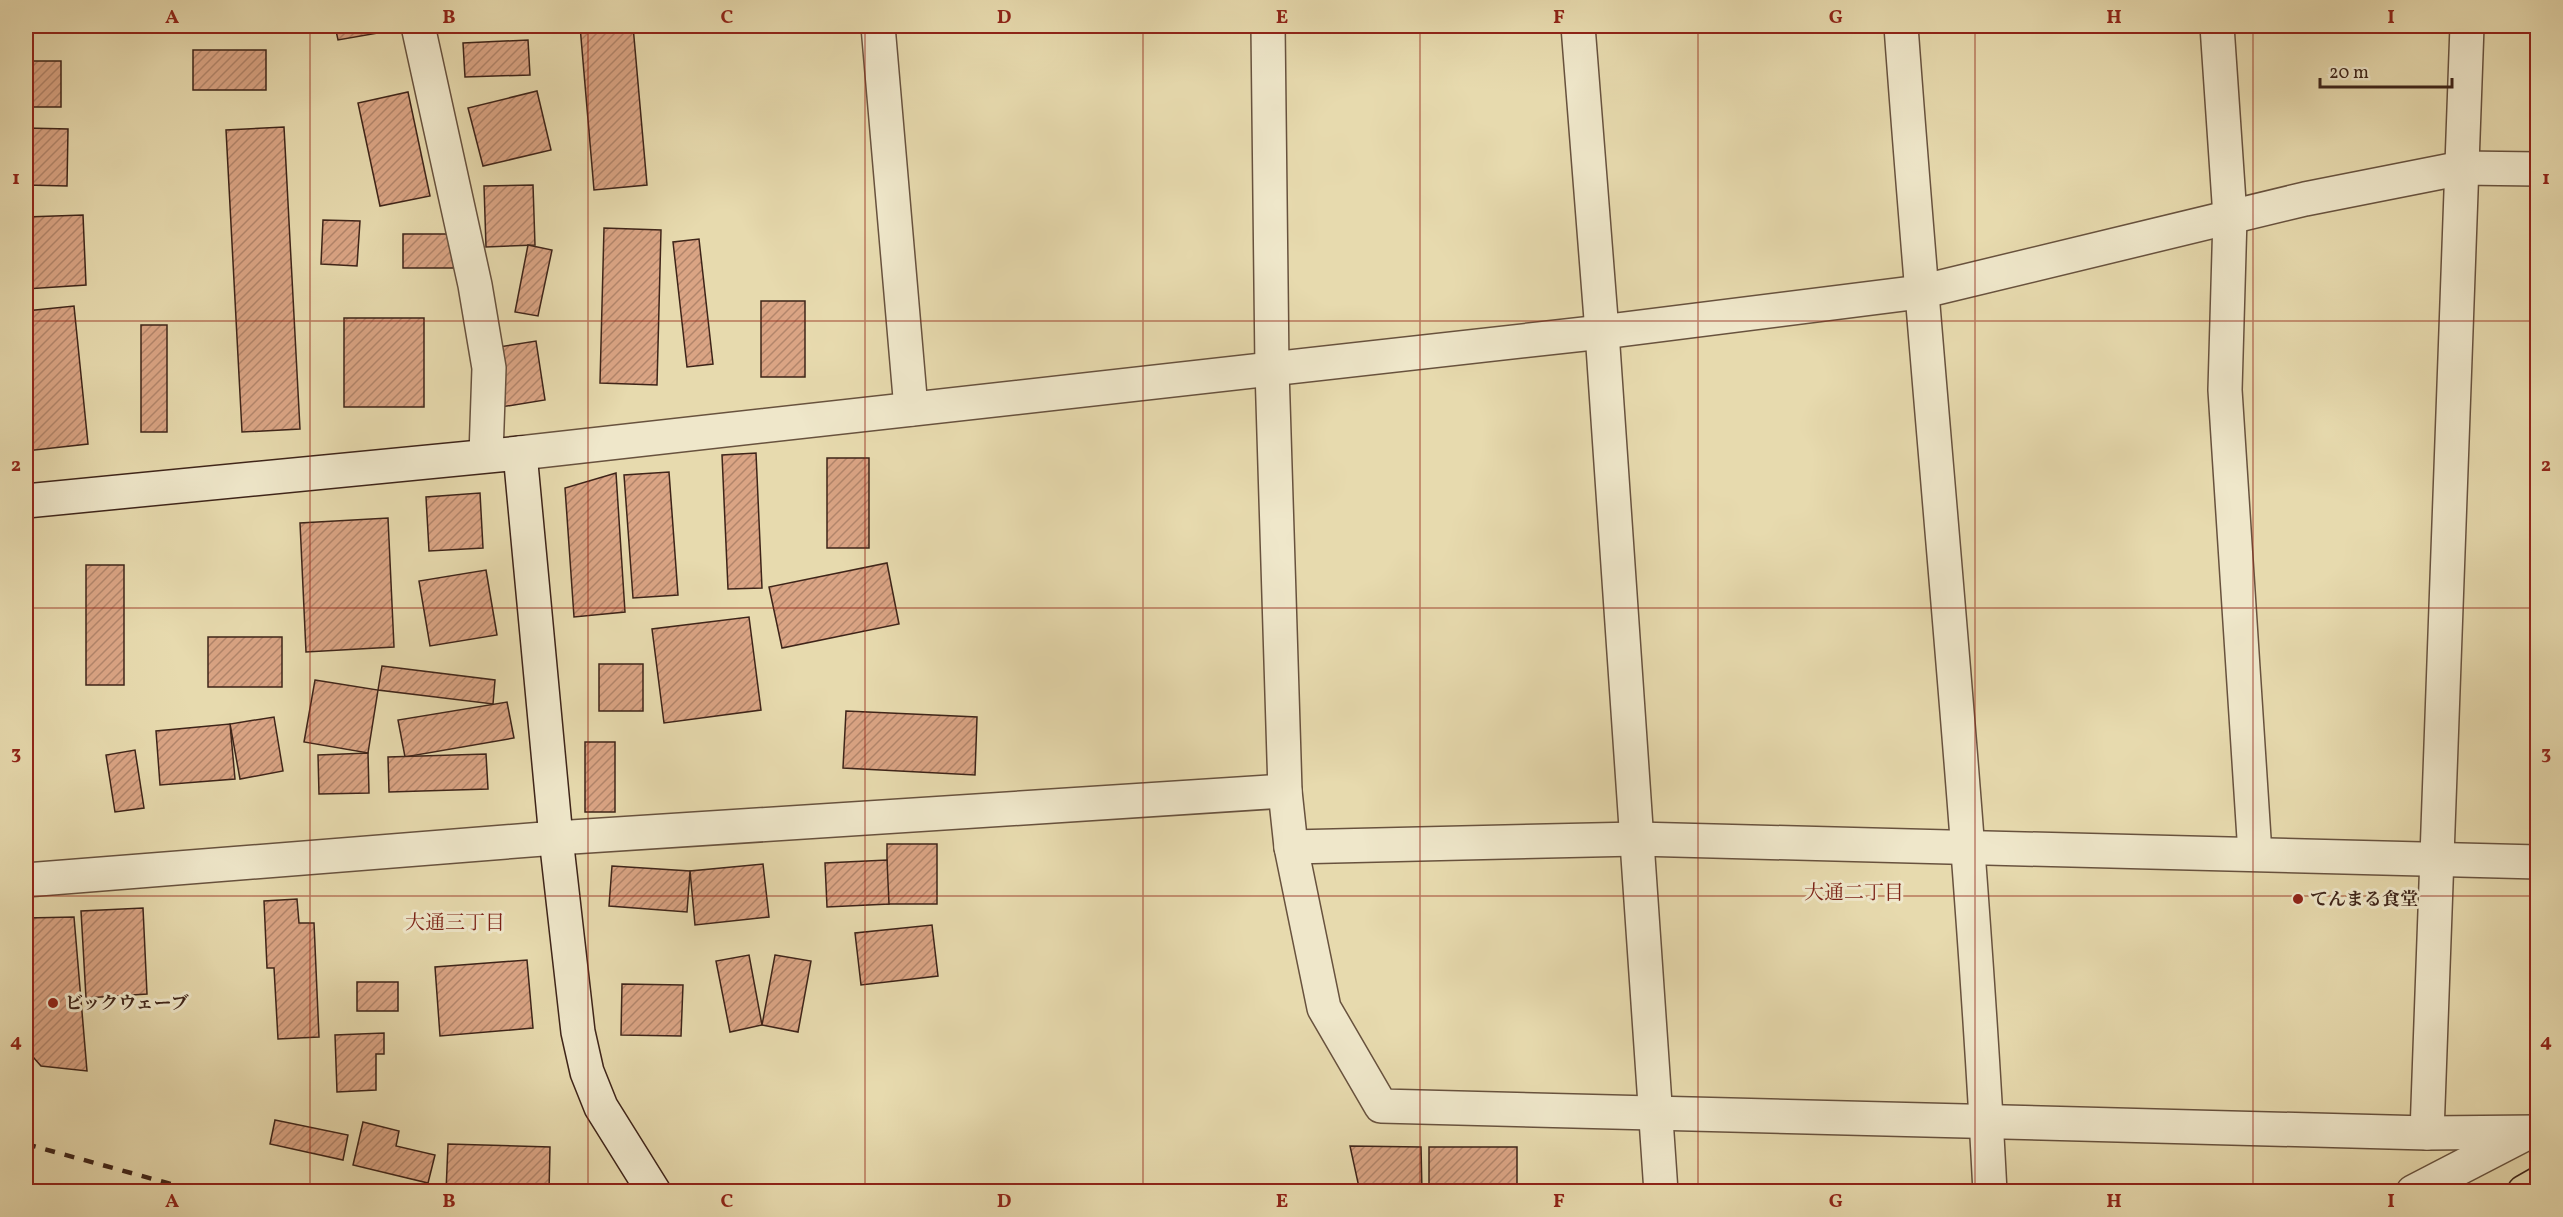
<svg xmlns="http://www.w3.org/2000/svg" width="2563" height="1217" font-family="Vollkorn,'Noto Serif JP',serif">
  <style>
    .building { fill: url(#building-hatch); stroke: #3e2419; stroke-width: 1.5 }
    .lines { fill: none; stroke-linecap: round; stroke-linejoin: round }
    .street-casing { stroke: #68523e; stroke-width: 36 }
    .secondary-casing { stroke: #3e2419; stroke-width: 36 }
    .highway-casing { stroke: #3e2419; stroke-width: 36 }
    .street { stroke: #efe7ca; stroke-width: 33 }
    .secondary { stroke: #efe7ca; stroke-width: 33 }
    .highway { stroke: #e7daae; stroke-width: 33 }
    .rail { stroke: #3e2419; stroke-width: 4.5; stroke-dasharray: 10 10; stroke-linecap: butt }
    .grid { fill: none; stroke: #8f2418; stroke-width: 1.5; stroke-opacity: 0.55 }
    .poi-dot { fill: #8f2418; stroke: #efe7ca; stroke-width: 2 }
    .labels { text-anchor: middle; stroke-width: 6; stroke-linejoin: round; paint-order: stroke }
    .poi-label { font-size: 18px; font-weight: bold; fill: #3e2419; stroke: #efe7ca; text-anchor: start }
    .neighbourhood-label { font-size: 20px; fill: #7a1f14; stroke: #efe7ca }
    .neatline { fill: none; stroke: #8f2418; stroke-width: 2 }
    .grid-label { font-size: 20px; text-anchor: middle; font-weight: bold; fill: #8f2418 }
  </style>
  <defs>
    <pattern id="building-hatch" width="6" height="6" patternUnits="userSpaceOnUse" patternTransform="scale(1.5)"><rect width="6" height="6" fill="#daa484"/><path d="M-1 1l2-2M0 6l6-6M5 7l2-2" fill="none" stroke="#b2856b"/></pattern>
  </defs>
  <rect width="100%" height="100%" fill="#e7daae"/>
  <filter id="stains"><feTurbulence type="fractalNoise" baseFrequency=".00333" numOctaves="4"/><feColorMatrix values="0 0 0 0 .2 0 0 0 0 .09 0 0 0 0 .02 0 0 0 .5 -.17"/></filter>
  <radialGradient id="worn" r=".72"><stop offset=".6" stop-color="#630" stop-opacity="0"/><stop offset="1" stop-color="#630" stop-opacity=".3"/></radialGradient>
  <!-- building -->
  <g class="building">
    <path d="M233,26H276L275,31Z"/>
    <path d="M335,26H418L338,40Z"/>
    <path d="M580,26H633L647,185L594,190Z"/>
    <path d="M528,40L530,75L465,77L463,43Z"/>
    <rect x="193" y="50" width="73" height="40"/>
    <rect x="26" y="61" width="35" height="46"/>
    <path d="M537,91L551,150L483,166L468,108Z"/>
    <path d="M408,92L430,196L380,206L358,103Z"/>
    <path d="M284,127L300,429L242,432L226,130Z"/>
    <path d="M26,128L68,129L67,186L26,185Z"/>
    <path d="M533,185L535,245L486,247L484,186Z"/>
    <path d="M83,215L86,285L26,289V217Z"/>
    <path d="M323,220L360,221L357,266L321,264Z"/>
    <path d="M604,228L661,230L657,385L600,383Z"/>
    <rect x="403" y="234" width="54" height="34"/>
    <path d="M699,239L713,364L687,367L673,242Z"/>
    <path d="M528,245L552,250L538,316L515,312Z"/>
    <rect x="761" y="301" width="44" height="76"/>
    <path d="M74,306L88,444L26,451V311Z"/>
    <rect x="344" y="318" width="80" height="89"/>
    <rect x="141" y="325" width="26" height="107"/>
    <path d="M536,341L545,400L495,408L486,349Z"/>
    <path d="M756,453L762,588L728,589L722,455Z"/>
    <rect x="827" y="458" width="42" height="90"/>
    <path d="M669,472L678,595L633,598L624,475Z"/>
    <path d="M616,473L625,612L574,617L565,488Z"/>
    <path d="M480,493L483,548L429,551L426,497Z"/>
    <path d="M388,518L394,647L306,652L300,523Z"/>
    <path d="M887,563L899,624L782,648L769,587Z"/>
    <rect x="86" y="565" width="38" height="120"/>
    <path d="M486,570L497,635L430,646L419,581Z"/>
    <path d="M749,617L761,710L664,723L652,629Z"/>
    <rect x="208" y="637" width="74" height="50"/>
    <rect x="599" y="664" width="44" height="47"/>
    <path d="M382,666L495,680L493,704L378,690Z"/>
    <path d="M315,680L378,690L368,753L304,742Z"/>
    <path d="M507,702L514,738L405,757L398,720Z"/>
    <path d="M846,711L977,717L975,775L843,768Z"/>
    <path d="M274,717L283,771L240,779L230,724Z"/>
    <path d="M230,724L235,779L160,785L156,731Z"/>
    <rect x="585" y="742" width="30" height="70"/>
    <path d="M135,750L144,808L115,812L106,755Z"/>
    <path d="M368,753L369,793L319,794L318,755Z"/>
    <path d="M486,754L488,789L389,792L388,757Z"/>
    <rect x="887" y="844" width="50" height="60"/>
    <path d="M887,860L889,904L827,907L825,863Z"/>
    <path d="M763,864L769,917L695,925L690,871Z"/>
    <path d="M612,866L690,871L687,912L609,906Z"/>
    <path d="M297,899L299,923H314L319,1037L278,1039L274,968H267L264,901Z"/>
    <path d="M143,908L147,994L86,998L81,911Z"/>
    <path d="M74,917L87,1071L41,1066L26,1049V918Z"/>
    <path d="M932,925L938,976L861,985L855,933Z"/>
    <path d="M749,955L762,1025L730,1032L716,961Z"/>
    <path d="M775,955L811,961L798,1032L762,1025Z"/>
    <path d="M527,960L533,1028L440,1036L435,967Z"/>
    <rect x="357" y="982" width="41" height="29"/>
    <path d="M622,984L683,985L681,1036L621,1035Z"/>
    <path d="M384,1033V1054H376V1090L337,1092L335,1035Z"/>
    <path d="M275,1120L348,1135L343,1160L270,1144Z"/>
    <path d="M363,1122L399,1131L396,1146L435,1155L428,1183L353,1165Z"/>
    <path d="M448,1144L550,1147L549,1192H446Z"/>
    <path d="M1350,1146L1421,1147L1422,1192H1360Z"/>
    <rect x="1429" y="1147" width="88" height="45"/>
  </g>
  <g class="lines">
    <defs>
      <g id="street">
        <path d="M418,26L475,285L489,368L486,455"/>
        <path d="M878,26L911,409"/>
        <path d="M1268,26L1272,369L1285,791L1291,847L1324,1008L1381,1106L2427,1133L2538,1132"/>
        <path d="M1578,26L1602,332L1661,1192"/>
        <path d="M1901,26C1929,414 1970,802 1990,1192"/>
        <path d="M2217,26L2230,217L2225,390L2255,854"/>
        <path d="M520,453L1602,332L1920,292L2305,199L2462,168L2538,169"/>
        <path d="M1291,847L1637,839L2538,862"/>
        <path d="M26,880L556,838L1285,791"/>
        <path d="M2427,1133L2467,26"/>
        <path d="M2413,1192L2523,1135"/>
      </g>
      <path id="secondary" d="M26,501L520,453L556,838L578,1032L587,1072L601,1107L654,1192"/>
      <path id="highway" d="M2524,1192L2538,1184"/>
    </defs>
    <!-- street casing -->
    <use href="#street" class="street-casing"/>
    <!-- secondary casing -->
    <use href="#secondary" class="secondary-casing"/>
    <!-- highway casing -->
    <use href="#highway" class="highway-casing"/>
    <!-- street -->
    <use href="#street" class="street"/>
    <!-- secondary -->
    <use href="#secondary" class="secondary"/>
    <!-- highway -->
    <use href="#highway" class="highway"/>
    <!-- rail -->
    <path class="rail" d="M26,1144L200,1192"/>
  </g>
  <!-- grid -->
  <path class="grid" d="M310,26V1192M588,26V1192M865,26V1192M1143,26V1192M1420,26V1192M1698,26V1192M1975,26V1192M2253,26V1192M26,321H2538M26,608H2538M26,896H2538"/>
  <!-- markers -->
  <g class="poi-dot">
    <circle cx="2298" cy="899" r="6"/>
    <circle cx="53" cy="1003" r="6"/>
  </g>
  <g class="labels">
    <!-- poi labels -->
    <g class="poi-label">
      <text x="2310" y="905">てんまる食堂</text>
      <text x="65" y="1009">ビックウェーブ</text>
    </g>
    <!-- neighbourhood labels -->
    <g class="neighbourhood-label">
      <text x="1854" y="899">大通二丁目</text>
      <text x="455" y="929">大通三丁目</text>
    </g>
  </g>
  <!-- margin -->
  <rect width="2563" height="1217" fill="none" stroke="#e7daae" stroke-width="66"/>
  <!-- scale -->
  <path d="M2320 78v9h132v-9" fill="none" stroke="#3e2419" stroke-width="3"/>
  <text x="2329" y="78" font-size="18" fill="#3e2419" stroke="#efe7ca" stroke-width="4.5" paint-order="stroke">20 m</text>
  <rect x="33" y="33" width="2497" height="1151" class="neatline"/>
  <g class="grid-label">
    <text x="172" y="23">A</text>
    <text x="449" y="23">B</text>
    <text x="727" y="23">C</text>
    <text x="1004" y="23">D</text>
    <text x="1282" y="23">E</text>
    <text x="1559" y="23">F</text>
    <text x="1836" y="23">G</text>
    <text x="2114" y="23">H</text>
    <text x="2391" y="23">I</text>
    <text x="16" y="184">1</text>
    <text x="2546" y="184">1</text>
    <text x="16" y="471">2</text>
    <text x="2546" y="471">2</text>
    <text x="16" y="759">3</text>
    <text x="2546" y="759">3</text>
    <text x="16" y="1047">4</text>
    <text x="2546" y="1047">4</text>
    <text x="172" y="1207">A</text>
    <text x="449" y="1207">B</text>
    <text x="727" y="1207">C</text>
    <text x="1004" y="1207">D</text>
    <text x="1282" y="1207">E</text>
    <text x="1559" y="1207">F</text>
    <text x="1836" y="1207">G</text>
    <text x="2114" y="1207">H</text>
    <text x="2391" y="1207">I</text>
  </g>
  <rect width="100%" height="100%" filter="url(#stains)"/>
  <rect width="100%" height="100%" fill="url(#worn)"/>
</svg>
